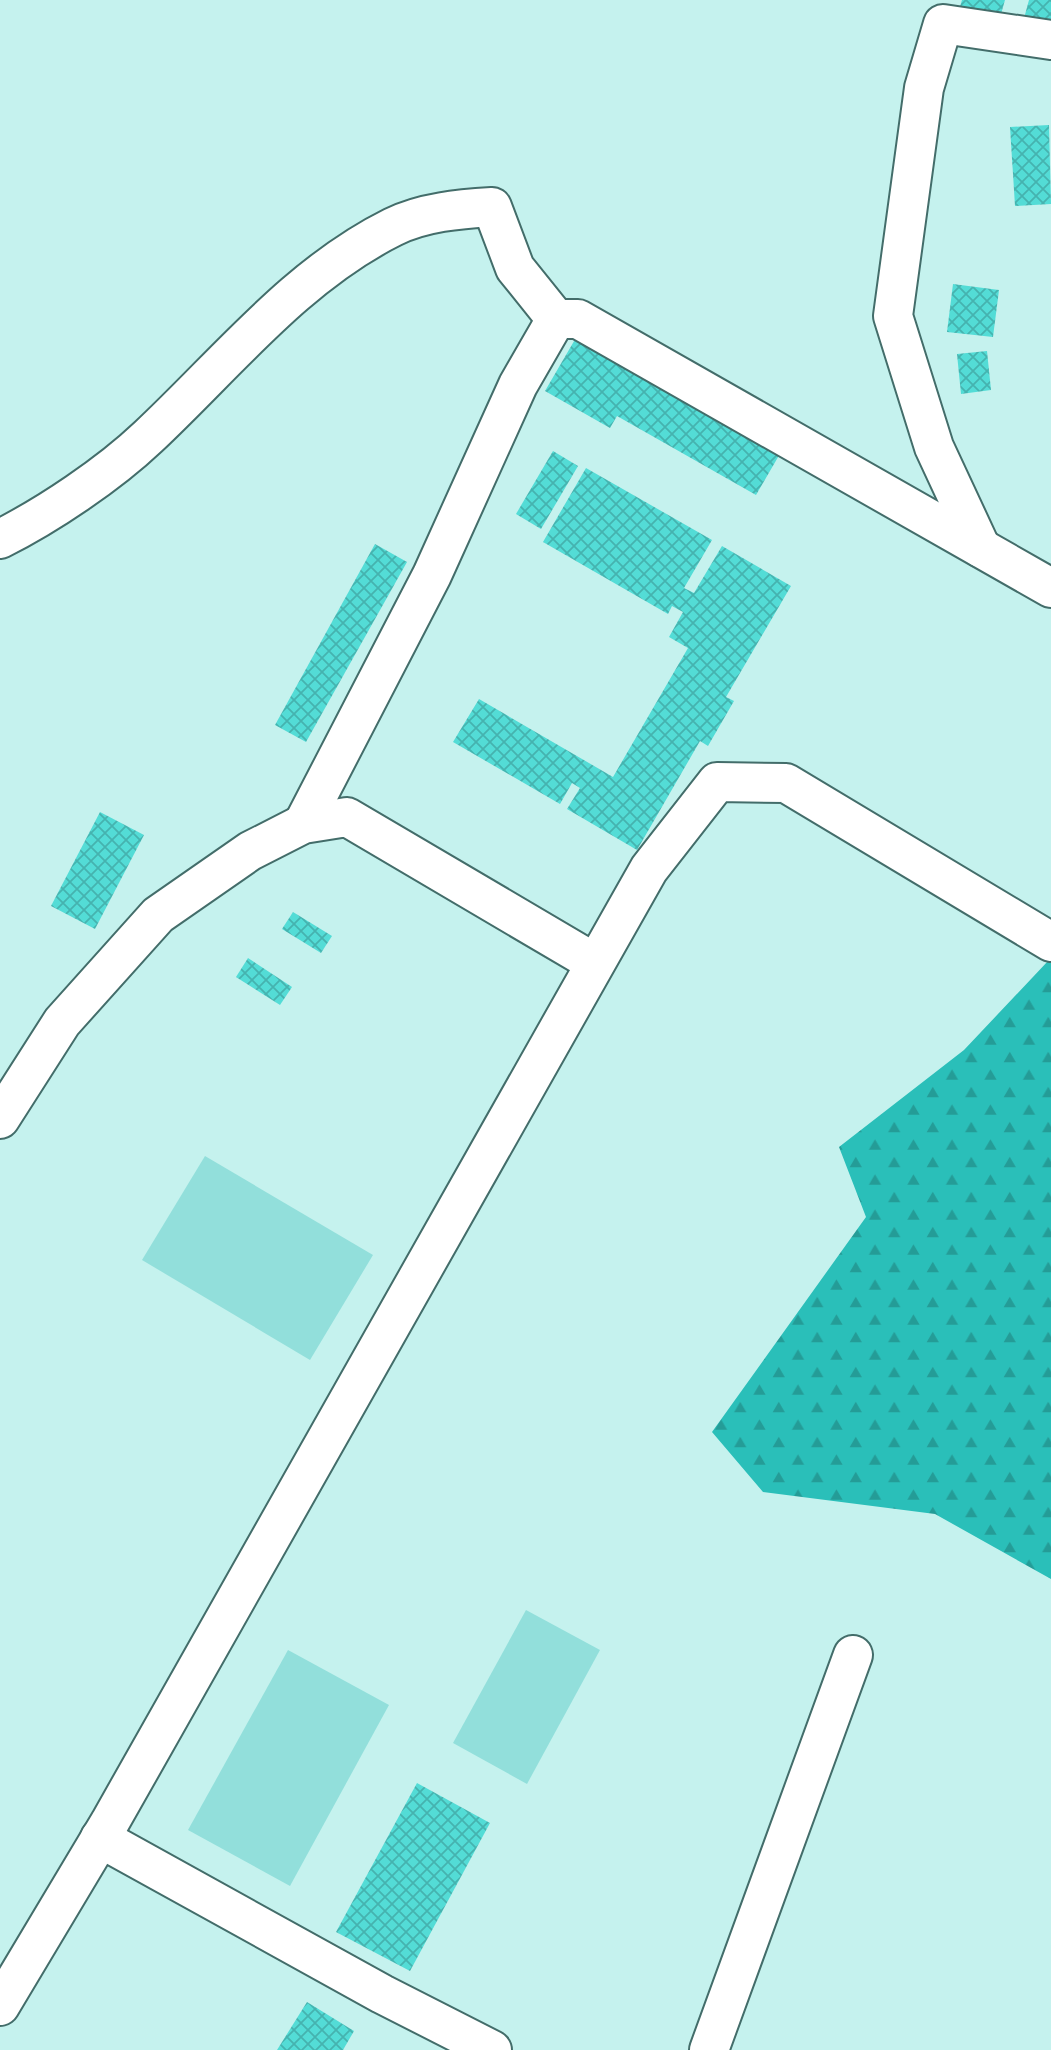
<svg xmlns="http://www.w3.org/2000/svg" width="1051" height="2050" font-family="Quicksand,sans-serif">
  <style>
    .forest { fill: url(#forest-firs) }
    .garden { fill: #92dfdb }
    .building { fill: url(#building-cross-hatch) }
    .lines { fill: none; stroke-linecap: round; stroke-linejoin: round }
    .minor-casing { stroke: #436d6a; stroke-width: 42 }
    .minor { stroke: #fff; stroke-width: 38 }
  </style>
  <defs>
    <pattern id="forest-firs" width="22" height="20" patternUnits="userSpaceOnUse" patternTransform="scale(1.75)"><rect width="22" height="20" fill="#2abfb9"/><path d="M5 1l3.5 6h-7zM16 11l3.5 6h-7z" fill="#249c97"/></pattern>
    <pattern id="building-cross-hatch" width="8" height="8" patternUnits="userSpaceOnUse" patternTransform="scale(1.75)"><rect width="8" height="8" fill="#53dcd6"/><path d="M0 0l8 8M0 8l8-8" fill="none" stroke="#45b3af"/></pattern>
  </defs>
  <rect width="100%" height="100%" fill="#c5f2ee"/>
  <!-- forest -->
  <path class="forest" d="M1048,961L1051,963V1579L935,1514L763,1492L712,1432L866,1217L839,1147L964,1050Z"/>
  <!-- garden -->
  <g class="garden">
    <path d="M205,1156L373,1255L310,1360L142,1260Z"/>
    <path d="M526,1610L600,1650L527,1784L453,1743Z"/>
    <path d="M288,1650L389,1705L290,1886L188,1830Z"/>
  </g>
  <!-- building -->
  <g class="building">
    <path d="M962,0H1005L999,21L959,10Z"/>
    <path d="M1029,0H1051V29L1023,22Z"/>
    <path d="M1049,125L1051,204L1015,206L1010,127Z"/>
    <path d="M953,284L999,290L993,337L947,332Z"/>
    <path d="M577,336L781,452L756,495L617,416L610,428L545,391Z"/>
    <path d="M987,351L991,390L961,394L957,354Z"/>
    <path d="M553,451L578,466L541,529L516,514Z"/>
    <path d="M586,468L712,540L684,588L694,593L722,546L791,586L726,697L734,701L708,746L700,741L637,850L567,809L580,788L572,783L560,804L453,742L479,699L613,777L688,648L669,637L683,612L672,606L668,614L543,542Z"/>
    <path d="M375,544L407,562L306,742L275,725Z"/>
    <path d="M100,812L144,835L95,929L51,906Z"/>
    <path d="M293,912L332,936L321,953L282,929Z"/>
    <path d="M248,958L292,987L280,1005L236,977Z"/>
    <path d="M417,1783L490,1823L410,1971L336,1932Z"/>
    <path d="M307,2002L354,2031L343,2050H277Z"/>
  </g>
  <g class="lines">
    <defs>
      <g id="minor">
        <path d="M0,539C48,515 109,474 148,437C226,364 296,275 393,227C423,212 460,209 492,207L515,268L556,319"/>
        <path d="M981,548L934,447L893,316L924,88L943,24L1051,40"/>
        <path d="M303,824L432,575L518,385L556,319H578L1051,588"/>
        <path d="M0,1119L62,1022L158,915L250,851L303,824L347,817L595,963"/>
        <path d="M100,1838L382,1994L492,2050"/>
        <path d="M0,2006L110,1822L649,869L717,782L786,783L1051,942"/>
        <path d="M709,2050L853,1655"/>
      </g>
    </defs>
    <!-- minor casing -->
    <use href="#minor" class="minor-casing"/>
    <!-- minor -->
    <use href="#minor" class="minor"/>
  </g>
</svg>
